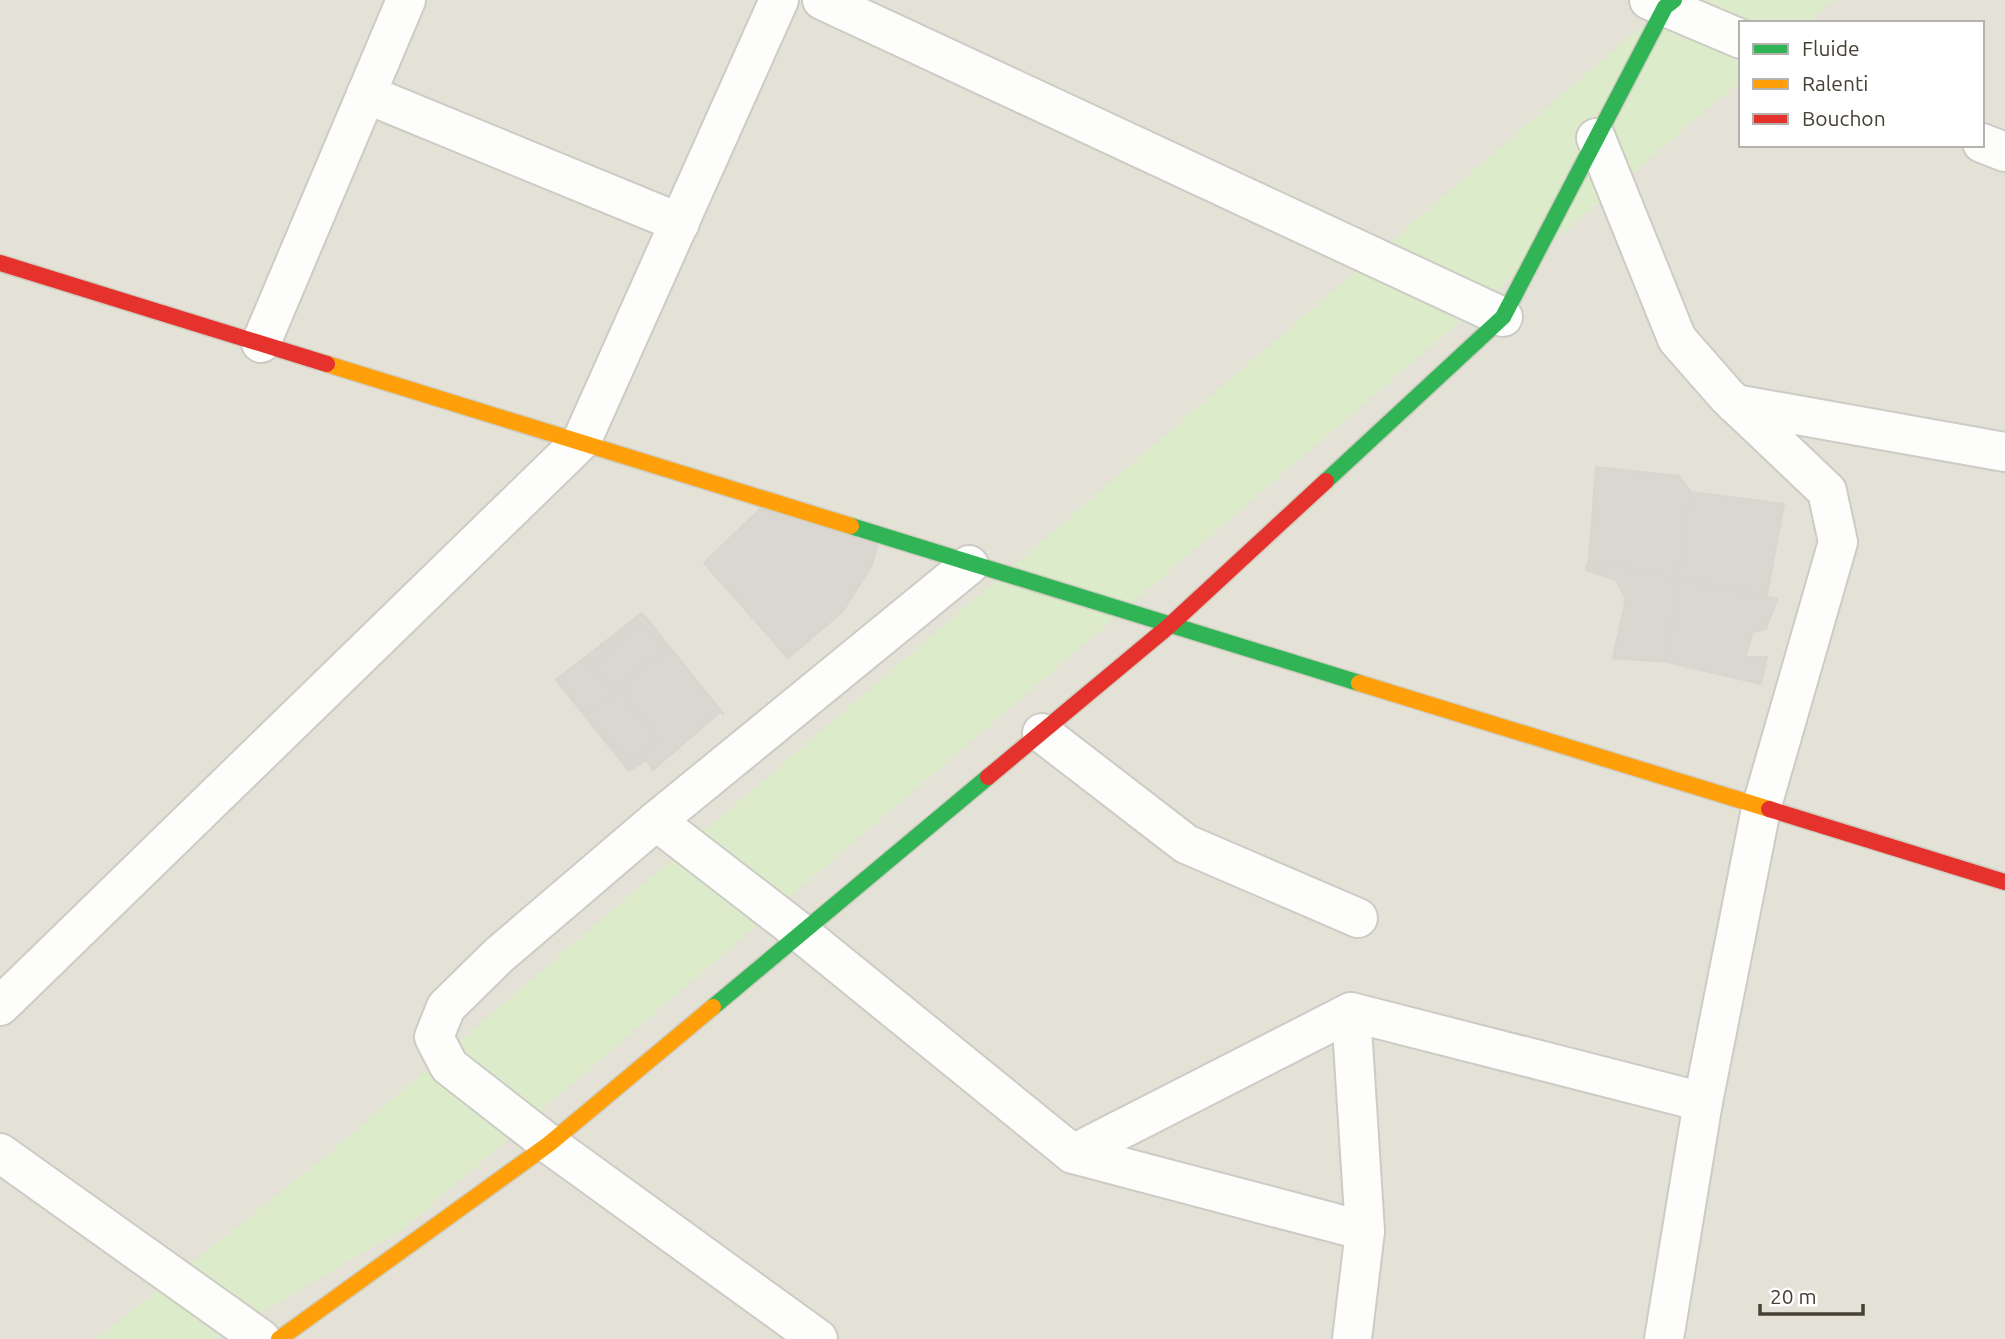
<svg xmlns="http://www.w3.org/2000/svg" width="2005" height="1339" font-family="Ubuntu,sans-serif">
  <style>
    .residential { fill: #e4e1d6; fill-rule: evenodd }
    .green { fill: #dcebc9 }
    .building { fill: #dad7d1; stroke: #d8d6cf; stroke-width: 2 }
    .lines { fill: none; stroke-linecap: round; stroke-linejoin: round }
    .street-casing { stroke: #cccbc5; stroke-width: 42 }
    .fast-casing { stroke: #cfccc0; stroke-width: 19 }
    .slow-casing { stroke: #cfccc0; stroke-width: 19 }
    .jam-casing { stroke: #cfccc0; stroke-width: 19 }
    .street { stroke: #fdfdfc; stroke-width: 38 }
    .fast { stroke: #30b455; stroke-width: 16 }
    .slow { stroke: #ff9f0a; stroke-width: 16 }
    .jam { stroke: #e5322d; stroke-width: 16 }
  </style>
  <rect width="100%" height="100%" fill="#f0efe9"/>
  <!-- residential -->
  <path class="residential" d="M0,0H2005V1339H0ZM1741,23H1982V145H1741Z"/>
  <!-- green -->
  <path class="green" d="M1672,0H1833L1807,23H1741V80L402,1230L216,1339H97L332,1151Z"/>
  <!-- building -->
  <g class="building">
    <path d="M1596,467L1679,476L1691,492L1678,579L1589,560Z"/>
    <path d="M1691,492L1784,504L1767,595L1678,579Z"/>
    <path d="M761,508L878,543L872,565L843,611L788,658L704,563Z"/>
    <path d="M1589,560L1678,579L1667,662L1613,658L1626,599L1616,580L1586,570Z"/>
    <path d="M1678,579L1777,599L1766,629L1753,632L1745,657H1767L1761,684L1667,662Z"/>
    <path d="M642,613L724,715L720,712L653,770L646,760L629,771L556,680Z"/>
    <path d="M640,622L667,649L610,691L591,668Z"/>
    <path d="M620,689L657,738L631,763L587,714Z"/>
  </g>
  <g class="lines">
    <defs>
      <g id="street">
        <path d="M822,0L1503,317"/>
        <path d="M1649,0L1741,39"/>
        <path d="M366,94L680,223"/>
        <path d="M1596,138L1677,339L1727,396L1827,491L1838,542L1761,809L1703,1102L1664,1339"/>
        <path d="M1982,143L2005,152"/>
        <path d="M261,343L406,0"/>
        <path d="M1735,404L2005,452"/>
        <path d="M1042,733L1186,844L1358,918"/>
        <path d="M656,821L801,933L1073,1154L1365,1231"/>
        <path d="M0,1006L582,440L779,0"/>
        <path d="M1351,1012L1365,1231L1352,1339"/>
        <path d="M0,1153L261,1339"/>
        <path d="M1073,1154L1351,1012L1703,1102"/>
        <path d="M818,1339L549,1144L449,1066L434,1037L446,1007L499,955L656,821L969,565"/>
      </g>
      <g id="fast">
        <path d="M1326,481L1503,317L1665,7L1674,0"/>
        <path d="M851,526L1359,683"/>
        <path d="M713,1007L988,777"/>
      </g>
      <g id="slow">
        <path d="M327,364L851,526"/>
        <path d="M1359,683L1769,809"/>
        <path d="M279,1339L549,1144L713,1007"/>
      </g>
      <g id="jam">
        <path d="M0,263L327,364"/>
        <path d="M988,777L1169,626L1326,481"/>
        <path d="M1769,809L2005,882"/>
      </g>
    </defs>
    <!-- street casing -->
    <use href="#street" class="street-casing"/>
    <!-- fast casing -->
    <use href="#fast" class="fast-casing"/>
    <!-- slow casing -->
    <use href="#slow" class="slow-casing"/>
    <!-- jam casing -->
    <use href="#jam" class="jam-casing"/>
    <!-- street -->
    <use href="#street" class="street"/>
    <!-- fast -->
    <use href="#fast" class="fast"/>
    <!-- slow -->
    <use href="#slow" class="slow"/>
    <!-- jam -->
    <use href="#jam" class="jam"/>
  </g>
  <!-- legend -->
  <rect x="1739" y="21" width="245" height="126" fill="#ffffff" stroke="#b5b3ae" stroke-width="2"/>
  <rect x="1753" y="44" width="35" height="10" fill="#30b455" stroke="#b5b3ae" stroke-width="2"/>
  <text x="1802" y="56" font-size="21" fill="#464035">Fluide</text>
  <rect x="1753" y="79" width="35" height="10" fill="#ff9f0a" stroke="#b5b3ae" stroke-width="2"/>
  <text x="1802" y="91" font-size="21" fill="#464035">Ralenti</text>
  <rect x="1753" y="114" width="35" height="10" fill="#e5322d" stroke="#b5b3ae" stroke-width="2"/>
  <text x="1802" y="126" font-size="21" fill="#464035">Bouchon</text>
  <!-- scale -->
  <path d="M1760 1304v10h103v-10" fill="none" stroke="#464035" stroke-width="3.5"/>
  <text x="1770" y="1304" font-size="21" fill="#464035" stroke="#ffffff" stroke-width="5" paint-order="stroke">20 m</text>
</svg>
